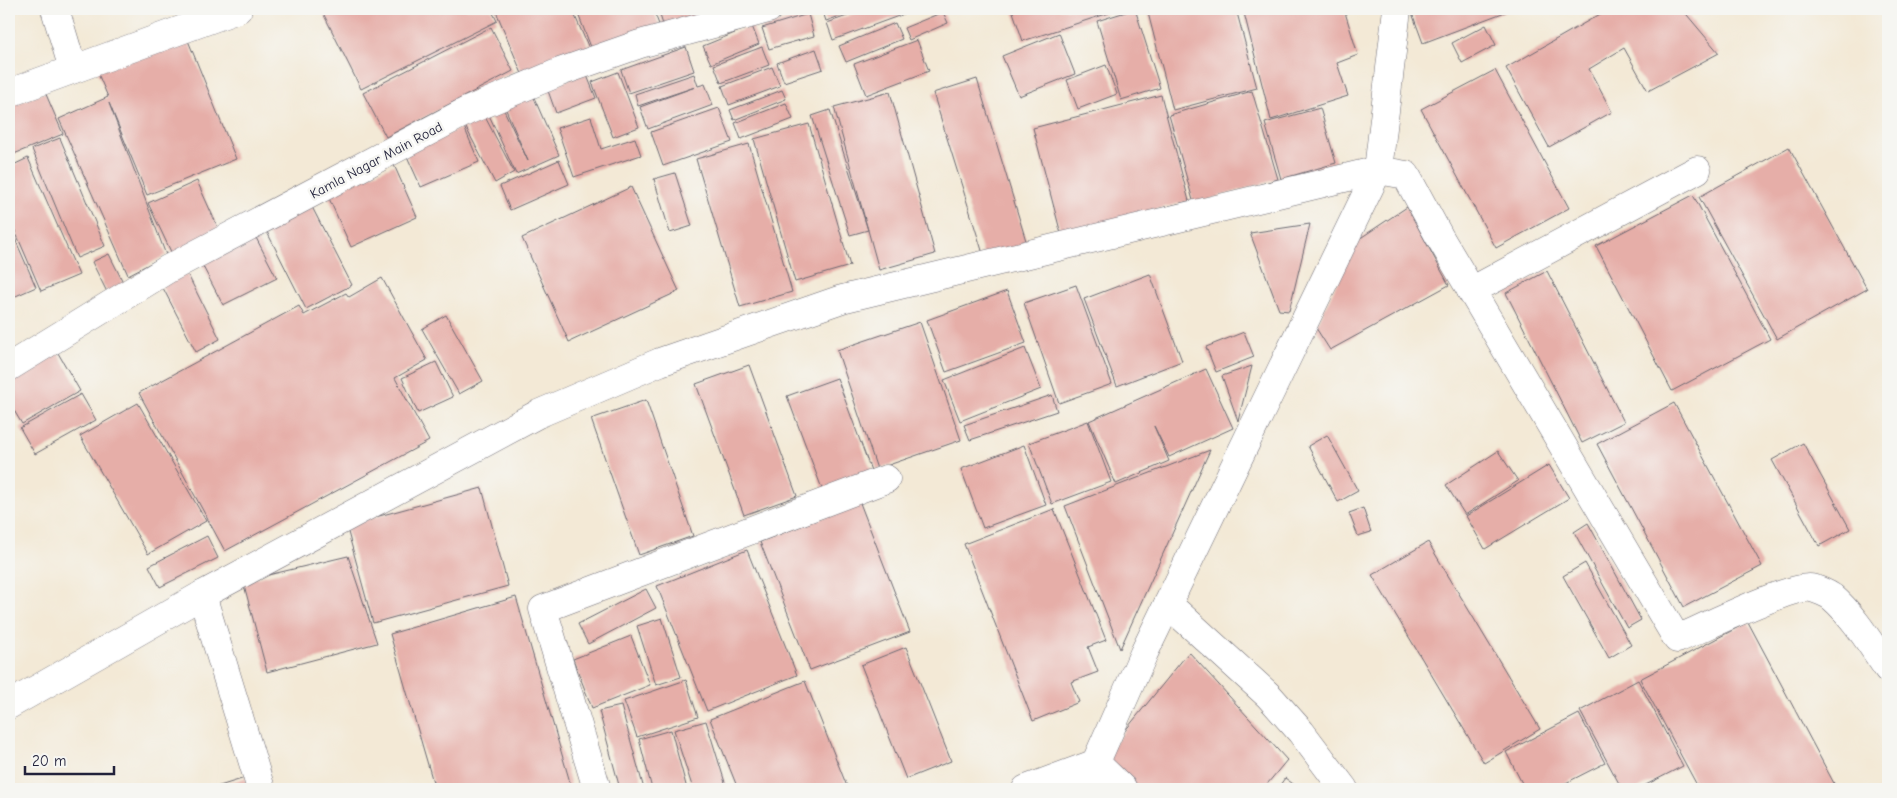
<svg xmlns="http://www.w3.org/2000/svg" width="1897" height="798" font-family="'Comic Neue',sans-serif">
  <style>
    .building { fill: #e6aea8 }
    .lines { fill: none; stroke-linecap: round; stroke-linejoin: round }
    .minor-casing { stroke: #6b6871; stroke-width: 29 }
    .minor { stroke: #fff; stroke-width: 28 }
    .labels { text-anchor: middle; stroke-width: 5; stroke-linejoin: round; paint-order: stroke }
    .street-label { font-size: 14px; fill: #22223b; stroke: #f6f6f2 }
  </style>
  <rect width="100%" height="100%" fill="#f6f6f2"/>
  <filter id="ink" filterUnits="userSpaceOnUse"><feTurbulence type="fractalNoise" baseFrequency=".02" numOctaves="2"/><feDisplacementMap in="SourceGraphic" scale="10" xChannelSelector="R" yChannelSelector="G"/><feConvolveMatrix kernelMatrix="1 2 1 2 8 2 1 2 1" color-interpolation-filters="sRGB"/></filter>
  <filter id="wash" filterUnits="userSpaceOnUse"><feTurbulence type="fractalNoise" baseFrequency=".0096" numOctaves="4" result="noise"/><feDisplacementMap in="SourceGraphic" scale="20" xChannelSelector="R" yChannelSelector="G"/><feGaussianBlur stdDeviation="1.12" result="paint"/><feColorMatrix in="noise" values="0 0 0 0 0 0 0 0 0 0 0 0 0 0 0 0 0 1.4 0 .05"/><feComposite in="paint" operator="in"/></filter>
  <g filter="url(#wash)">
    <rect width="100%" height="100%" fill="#f3e9d6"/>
    <g id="blocks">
      <!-- building -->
      <g class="building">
        <path d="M321,9H491L497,21L361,89Z"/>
        <path d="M495,9H572L591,53L525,81Z"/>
        <path d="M576,9H653L660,27L593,52Z"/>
        <path d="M658,9H712L716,20L667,37Z"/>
        <path d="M822,9H859L826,21Z"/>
        <path d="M867,9H902L904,14L833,40L827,23Z"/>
        <path d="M1012,9H1107L1109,13L1023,41Z"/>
        <path d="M1135,9L1160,88L1121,100L1097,21Z"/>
        <path d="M1147,9H1236L1257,88L1173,110Z"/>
        <path d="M1243,9H1344L1358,55L1337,63L1348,96L1271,120Z"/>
        <path d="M1424,9H1513L1423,43L1412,13Z"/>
        <path d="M1609,9H1682L1719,53L1648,91L1624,48L1589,69L1612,112L1549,147L1506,68Z"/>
        <path d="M943,12L948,23L909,40L904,28Z"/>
        <path d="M808,14L814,36L769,49L762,28Z"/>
        <path d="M895,23L902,39L846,62L839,46Z"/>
        <path d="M1486,25L1496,45L1462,63L1452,43Z"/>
        <path d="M752,26L759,44L711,64L703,46Z"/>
        <path d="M491,27L513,71L386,137L363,93Z"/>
        <path d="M185,33L236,159L147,195L109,103L166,255L128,275L59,119L108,97L96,69Z"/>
        <path d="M1059,33L1075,74L1019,96L1002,56Z"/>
        <path d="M917,40L929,71L866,95L854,64Z"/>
        <path d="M686,47L694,71L629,93L621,70Z"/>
        <path d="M762,47L769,65L721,83L714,65Z"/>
        <path d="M816,49L823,69L784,82L777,63Z"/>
        <path d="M1106,65L1117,94L1078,109L1067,80Z"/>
        <path d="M772,67L780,86L729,105L722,86Z"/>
        <path d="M1495,70L1569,208L1496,248L1421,109Z"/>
        <path d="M618,72L639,127L613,137L592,82Z"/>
        <path d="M586,73L596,98L556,113L547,88Z"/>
        <path d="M694,74L698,86L705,84L713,105L648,129L640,107L695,87L638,106L635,94Z"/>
        <path d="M977,79L1027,244L984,257L933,93Z"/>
        <path d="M782,90L786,99L734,120L730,110Z"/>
        <path d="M1252,91L1278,179L1194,204L1169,115Z"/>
        <path d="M45,92L63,134L9,156V106Z"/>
        <path d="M890,92L935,254L879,270L834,107Z"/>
        <path d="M532,93L559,155L516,174L489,115L503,108L528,161L504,105Z"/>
        <path d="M1161,95L1189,201L1061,234L1033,128Z"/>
        <path d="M786,103L793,119L741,139L735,123Z"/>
        <path d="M719,108L732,142L663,166L651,132Z"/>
        <path d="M1320,108L1336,163L1281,179L1265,123Z"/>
        <path d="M830,110L868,230L850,235L812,116Z"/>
        <path d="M483,113L514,172L495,183L464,124Z"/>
        <path d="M591,117L601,149L635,138L641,155L574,177L557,128Z"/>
        <path d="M809,124L850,266L795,282L754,139Z"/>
        <path d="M464,127L479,162L421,187L405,152Z"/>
        <path d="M60,138L105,246L77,258L32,149Z"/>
        <path d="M749,144L792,292L740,307L696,159Z"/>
        <path d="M1789,147L1867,289L1777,339L1699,197Z"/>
        <path d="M28,158L79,275L41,291L9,217V167Z"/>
        <path d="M559,160L569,184L510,210L500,186Z"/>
        <path d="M394,165L417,217L351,247L327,194Z"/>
        <path d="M675,173L692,226L670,233L654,179Z"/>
        <path d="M197,181L220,232L172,254L148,203Z"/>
        <path d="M631,187L679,291L569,342L522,238Z"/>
        <path d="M1693,195L1770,339L1672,391L1596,246Z"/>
        <path d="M312,207L352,285L306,309L266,230Z"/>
        <path d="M1407,207L1449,285L1330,350L1316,328L1356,241Z"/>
        <path d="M1310,224L1289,311L1279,310L1250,233Z"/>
        <path d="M9,225L36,287L9,299Z"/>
        <path d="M253,232L277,278L223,305L199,259Z"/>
        <path d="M109,254L125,286L108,294L92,262Z"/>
        <path d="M1547,271L1624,422L1582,443L1506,293Z"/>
        <path d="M187,273L220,339L196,352L162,286Z"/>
        <path d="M1150,274L1182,361L1117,386L1084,299Z"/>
        <path d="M382,278L427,360L395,378L429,441L225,551L139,393L299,306L304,315L346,293L349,297Z"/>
        <path d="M1076,285L1112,384L1059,403L1024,303Z"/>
        <path d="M1007,291L1026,343L946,372L927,320Z"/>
        <path d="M446,315L483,381L459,394L422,329Z"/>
        <path d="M920,322L961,440L877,469L837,350Z"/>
        <path d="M1244,332L1254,357L1216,372L1206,347Z"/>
        <path d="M1025,348L1041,389L960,421L944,380Z"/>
        <path d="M58,353L80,391L22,424L9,402V382Z"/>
        <path d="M436,362L453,397L418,413L402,378Z"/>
        <path d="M749,365L797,496L744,515L696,384Z"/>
        <path d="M1252,366L1238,421L1222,376Z"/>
        <path d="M1206,369L1233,428L1169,457L1154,426L1169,461L1116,484L1089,421Z"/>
        <path d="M837,378L873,476L824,494L787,396Z"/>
        <path d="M81,394L96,420L35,454L20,428Z"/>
        <path d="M1052,395L1057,411L970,440L964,425Z"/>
        <path d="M646,400L693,536L639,555L591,419Z"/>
        <path d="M138,403L206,521L148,554L80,436Z"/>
        <path d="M1674,403L1762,566L1684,607L1597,444Z"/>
        <path d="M1088,421L1111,482L1052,504L1029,443Z"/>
        <path d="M1327,435L1358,491L1338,502L1308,446Z"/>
        <path d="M1803,443L1850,529L1819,546L1772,460Z"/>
        <path d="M1024,445L1046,505L983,528L961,469Z"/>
        <path d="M1210,450L1120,649L1065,506Z"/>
        <path d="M1498,451L1518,481L1465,515L1446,485Z"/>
        <path d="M1549,465L1569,498L1485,549L1466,516Z"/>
        <path d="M482,488L508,586L373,623L346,525Z"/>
        <path d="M860,503L910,632L810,670L760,542Z"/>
        <path d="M1363,508L1371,532L1358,536L1349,513Z"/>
        <path d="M1054,509L1106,640L1088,647L1098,672L1071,682L1079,702L1033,721L964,544Z"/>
        <path d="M1588,523L1641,620L1627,628L1574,532Z"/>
        <path d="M207,536L218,558L160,587L149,566Z"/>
        <path d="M1428,542L1540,729L1484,763L1372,575Z"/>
        <path d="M747,550L797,675L707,711L657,586Z"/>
        <path d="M348,556L377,643L267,672L243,581Z"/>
        <path d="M1585,563L1631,645L1609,658L1563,576Z"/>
        <path d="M646,589L656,608L588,644L578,624Z"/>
        <path d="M516,597L572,789H435L390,634Z"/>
        <path d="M662,618L681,677L656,685L637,626Z"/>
        <path d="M1748,622L1837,789H1699L1640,679Z"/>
        <path d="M631,636L650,685L592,708L573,659Z"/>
        <path d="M906,647L951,761L906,779L861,665Z"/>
        <path d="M1189,652L1287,760L1263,789H1133L1102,759Z"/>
        <path d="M686,680L698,717L637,737L624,701Z"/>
        <path d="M1638,680L1683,766L1638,789H1622L1580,711Z"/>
        <path d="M805,681L848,789H738L710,719Z"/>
        <path d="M621,706L644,789H620L599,711Z"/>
        <path d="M1579,714L1605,763L1554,789H1525L1506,752Z"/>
        <path d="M706,721L727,789H693L674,730Z"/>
        <path d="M671,730L687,789H652L639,739Z"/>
        <path d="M245,778L249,789H210Z"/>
        <path d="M1285,778L1300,789H1277Z"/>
      </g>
    </g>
  </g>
  <g filter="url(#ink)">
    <use href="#blocks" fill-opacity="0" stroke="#6b6871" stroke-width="1"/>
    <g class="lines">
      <defs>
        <g id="minor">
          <path d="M55,9L73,69"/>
          <path d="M1397,9L1378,170L1406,175L1439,236L1677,639C1701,629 1790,585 1811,588C1817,589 1828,594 1832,597C1855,617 1871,645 1888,669"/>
          <path d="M9,93L238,9"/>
          <path d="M1471,291L1697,170"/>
          <path d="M9,367L168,269L467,111L560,72L640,44L768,9"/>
          <path d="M202,595L261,789"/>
          <path d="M1168,604L1269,696L1301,732L1344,789"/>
          <path d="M9,705L202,595L538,414L660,362L842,299L1378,170L1144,653L1084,789"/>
          <path d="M597,789L543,609L886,479"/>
          <path d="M1026,789L1096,763L1123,789"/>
        </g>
      </defs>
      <!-- minor casing -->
      <use href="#minor" class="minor-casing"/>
      <!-- minor -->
      <use href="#minor" class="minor"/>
    </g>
  </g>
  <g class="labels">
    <!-- street labels -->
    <g class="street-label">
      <text transform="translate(376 160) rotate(-28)" y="5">Kamla Nagar Main Road</text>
    </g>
  </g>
  <!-- margin -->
  <rect width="1897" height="798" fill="none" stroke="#f6f6f2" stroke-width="30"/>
  <!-- scale -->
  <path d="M25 766v8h89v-8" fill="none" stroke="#22223b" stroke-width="2.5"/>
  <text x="32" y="766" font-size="15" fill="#22223b" stroke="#f6f6f2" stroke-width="4" paint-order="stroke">20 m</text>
</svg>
